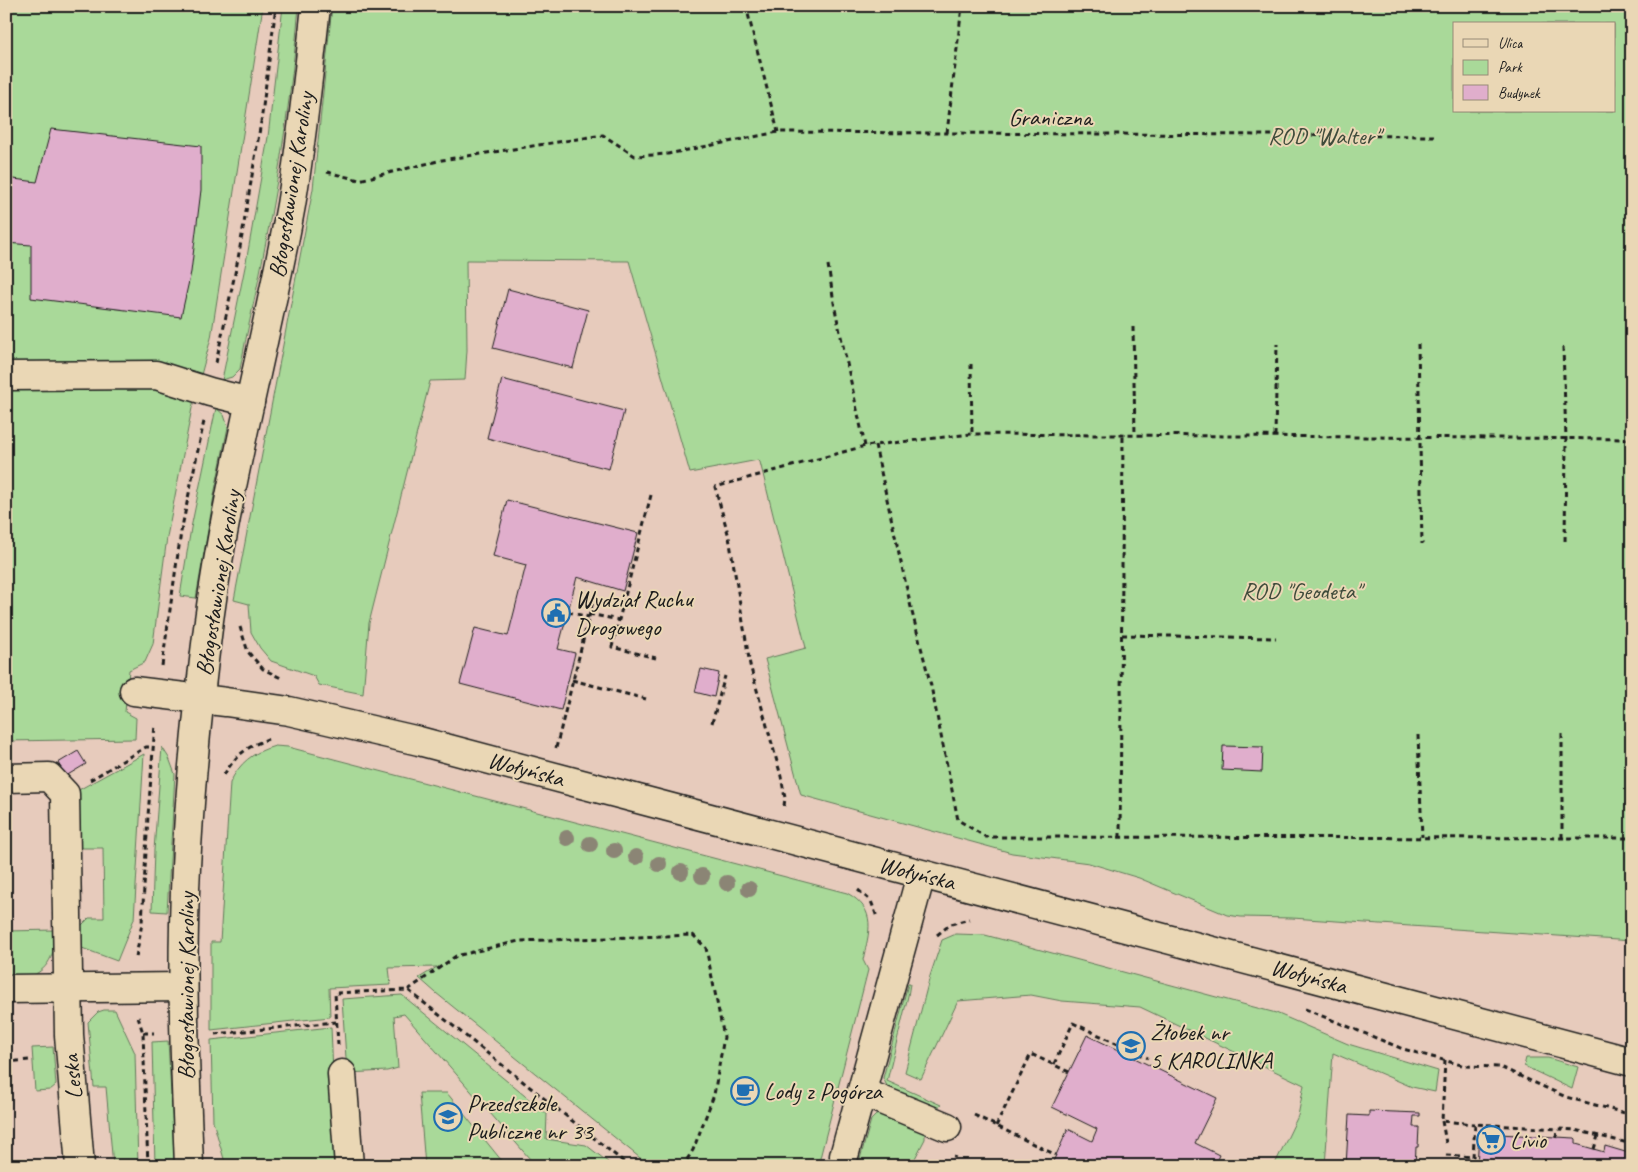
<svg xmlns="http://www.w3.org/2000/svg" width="1638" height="1172" font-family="Caveat,sans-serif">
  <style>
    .green { fill: #a9d999; stroke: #627a5a; fill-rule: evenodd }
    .building { fill: #e0aecc; stroke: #1c1c1c }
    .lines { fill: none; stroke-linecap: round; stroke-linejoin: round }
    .minor-casing { stroke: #1c1c1c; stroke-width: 31 }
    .path { stroke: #1c1c1c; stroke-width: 3; stroke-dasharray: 5 4; stroke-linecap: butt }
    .minor { stroke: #ead7b5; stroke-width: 28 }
    .tree { fill: #8b8575 }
    .labels { text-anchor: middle; stroke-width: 4; stroke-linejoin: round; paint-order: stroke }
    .street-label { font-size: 24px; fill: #1c1c1c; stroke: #ead7b5 }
    .park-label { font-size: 24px; fill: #3f4b3b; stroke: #ead7b5 }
    .poi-label { font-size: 24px; fill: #1c1c1c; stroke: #ead7b5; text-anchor: start }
  </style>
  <rect width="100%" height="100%" fill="#e7cbbc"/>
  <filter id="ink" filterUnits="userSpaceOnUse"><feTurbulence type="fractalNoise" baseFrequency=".02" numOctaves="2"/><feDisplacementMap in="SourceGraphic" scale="10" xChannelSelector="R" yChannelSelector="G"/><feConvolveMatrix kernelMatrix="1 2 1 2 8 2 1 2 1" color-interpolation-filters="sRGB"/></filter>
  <g filter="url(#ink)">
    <!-- green -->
    <g class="green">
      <path d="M6,6H263L211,338L192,408L167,537L153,644L145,662L129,670L125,712L136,718L135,739L6,741Z"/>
      <path d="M283,6H299C292,89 280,171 264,252C257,291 247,330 240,369L232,377L222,380L247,257L268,137Z"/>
      <path d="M332,6H1632V941L1292,918L1241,917L1227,915L1139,878L1089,863L1012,853L801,795L765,659L806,648L760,462L758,460L690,473L629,261L466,260L467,350L465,380L430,381L369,623L363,694L319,685L314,676L271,661L260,648L251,632L249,604L234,600L313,189ZM1454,24H1614V111H1454Z"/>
      <path d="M216,408L224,415L228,427L215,490L196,598L180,596L191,528Z"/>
      <path d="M275,746L288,747L847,893C878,910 869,932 863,960L868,970L820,1158L823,1166H650L436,993L419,978L437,967L389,968L391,985L329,988L330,1017L211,1030V942H220L230,783C239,763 253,752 275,746Z"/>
      <path d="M162,747L169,758L175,774L167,912L152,911L154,850Z"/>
      <path d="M144,754L134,919L117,961L82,948L80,938L81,926L89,918H104L103,848H79L75,792Z"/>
      <path d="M55,930C56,948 51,970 30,976C23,978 14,976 6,976V931Z"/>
      <path d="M956,934L985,935L1276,1013L1348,1044L1438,1071L1435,1092L1412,1087L1333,1053L1325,1166H1274L1298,1116L1304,1085L1140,1007L1062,1001L1031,995L958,1001L921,1079L905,1072L930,976L942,940Z"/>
      <path d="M908,984H910L908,996L887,1081L941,1105L937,1108H932L890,1088L887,1086L883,1078Z"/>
      <path d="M402,995L547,1114L546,1139L586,1145L613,1166H536L404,1014L394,1016L398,1068L387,1071L347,1073L342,999Z"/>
      <path d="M104,1010H115L135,1053L138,1166H113L106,1087H94L88,1022L98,1012Z"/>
      <path d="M331,1027L337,1166H226L213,1121L211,1040Z"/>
      <path d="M168,1041L175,1166H155L152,1042Z"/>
      <path d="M53,1047L56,1085L50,1090L35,1091L32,1048Z"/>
      <path d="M1526,1058H1548L1578,1067L1572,1089L1524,1066Z"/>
      <path d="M419,1093H447L506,1166H425Z"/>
      <path d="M883,1113L925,1133V1139L911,1166H858L871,1120L876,1115Z"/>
    </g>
    <!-- building -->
    <g class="building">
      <path d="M51,129L201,146V190L191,272L181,317L31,298V245L6,243V178L37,182Z"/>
      <path d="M508,289L588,310L573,368L493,348Z"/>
      <path d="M502,379L624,411L609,469L487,438Z"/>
      <path d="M507,500L638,533L623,591L577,577L558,649L575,653L561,710L460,684L475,628L508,636L526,565L493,556Z"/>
      <path d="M701,669L719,673L714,697L695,692Z"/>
      <path d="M1223,746L1263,747L1262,772L1222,770Z"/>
      <path d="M78,751L86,764L66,776L58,763Z"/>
      <path d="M1087,1035L1217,1098L1195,1143L1219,1155L1214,1166H1051L1068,1129L1092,1141L1097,1129L1052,1107Z"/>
      <path d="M1369,1111L1420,1113V1116H1414L1413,1127H1419L1418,1147H1416L1415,1166H1346L1349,1115L1369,1116Z"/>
      <path d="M1479,1133L1575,1138L1576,1139V1144L1604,1152L1605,1146L1632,1154V1166H1477Z"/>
    </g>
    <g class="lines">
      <defs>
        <g id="minor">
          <path d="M6,376L156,375L210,392L250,402"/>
          <path d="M134,691L226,702L289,711L419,741L1632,1062"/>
          <path d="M6,778L49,777L65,794L69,1035L80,1166"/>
          <path d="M6,989L183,987"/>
          <path d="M342,1074L349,1166"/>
          <path d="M862,1092L947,1127"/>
          <path d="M844,1156L921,875"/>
          <path d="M189,1166C186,1085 182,1005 184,925C186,823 196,721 209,620C228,480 266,343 291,205C302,139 309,72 316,6"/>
        </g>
      </defs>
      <!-- minor casing -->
      <use href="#minor" class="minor-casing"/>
      <!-- path -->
      <g class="path">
        <path d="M746,6L778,132"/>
        <path d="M947,133L962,6"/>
        <path d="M327,172L359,180L442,160L603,135L635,156L668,154L778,132L1434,136"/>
        <path d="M828,265L835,309L865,446"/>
        <path d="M1133,327L1135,435"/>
        <path d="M1418,344L1422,544"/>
        <path d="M1563,347L1566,439L1565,545"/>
        <path d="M216,363L238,259L261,122L276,6"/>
        <path d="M971,364L972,434"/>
        <path d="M1275,436L1277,344"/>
        <path d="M875,445L912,612L931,686L958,820L986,837L1632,838"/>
        <path d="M651,495L612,647L656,658"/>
        <path d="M568,612L589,617"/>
        <path d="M589,614L619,620"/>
        <path d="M240,627L248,652L263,669L281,678"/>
        <path d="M1122,635L1276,638"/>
        <path d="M162,666L181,532L204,421"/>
        <path d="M572,680L646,699"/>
        <path d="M712,723L725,676"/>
        <path d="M1562,734V837"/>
        <path d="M1418,735L1422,837"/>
        <path d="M556,748L595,593"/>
        <path d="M224,775C235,756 246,747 268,739"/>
        <path d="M90,780L146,747H153"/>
        <path d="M784,806L785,798L781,776L750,665L729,537L715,487L865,446L972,434L1632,439"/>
        <path d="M1120,838L1123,435"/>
        <path d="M858,890L871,901L877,917"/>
        <path d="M937,935L951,924L969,919"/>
        <path d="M136,957L142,923L148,816L155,724"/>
        <path d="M408,990L456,956L519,941L693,935L706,948L724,1037L714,1095L693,1150L683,1166"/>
        <path d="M1305,1009L1403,1049L1465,1066L1500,1067L1566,1097L1632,1115"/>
        <path d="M138,1017L143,1033L148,1166"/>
        <path d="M143,1033H154"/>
        <path d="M215,1034L336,1022"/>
        <path d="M338,1045L335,993L408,990L629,1166"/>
        <path d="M1445,1060L1442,1121L1475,1124"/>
        <path d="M6,1062L29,1060"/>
        <path d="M1054,1064L1073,1023L1148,1058"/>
        <path d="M974,1115L1056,1155"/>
        <path d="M1442,1121L1446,1143"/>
        <path d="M996,1126L1031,1054L1069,1072"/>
        <path d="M1490,1134V1125"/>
        <path d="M1556,1138L1557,1129"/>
        <path d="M1594,1149L1598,1136"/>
        <path d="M1446,1155L1473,1157L1475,1124L1575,1130L1632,1144"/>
        <path d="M950,1166L955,1156"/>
      </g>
      <!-- minor -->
      <use href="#minor" class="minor"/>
    </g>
    <!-- trees -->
    <g class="tree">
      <circle cx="567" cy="838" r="8"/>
      <circle cx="590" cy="844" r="8"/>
      <circle cx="614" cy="851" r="8"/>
      <circle cx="636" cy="857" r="8"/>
      <circle cx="659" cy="864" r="8"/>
      <circle cx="681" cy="872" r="8"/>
      <circle cx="702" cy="876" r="8"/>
      <circle cx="727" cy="883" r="8"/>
      <circle cx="749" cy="889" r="8"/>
    </g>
  </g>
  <!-- icons -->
  <defs>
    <symbol id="civic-ring" viewBox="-11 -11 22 22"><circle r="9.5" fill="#ead7b5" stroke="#1f6fb2" stroke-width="1.5"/><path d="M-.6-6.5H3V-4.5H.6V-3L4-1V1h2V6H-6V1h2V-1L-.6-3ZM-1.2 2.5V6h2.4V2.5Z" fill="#1f6fb2"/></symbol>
    <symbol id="school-ring" viewBox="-11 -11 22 22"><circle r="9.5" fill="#ead7b5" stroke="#1f6fb2" stroke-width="1.5"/><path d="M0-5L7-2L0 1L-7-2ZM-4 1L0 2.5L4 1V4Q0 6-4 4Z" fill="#1f6fb2"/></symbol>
    <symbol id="cafe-ring" viewBox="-11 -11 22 22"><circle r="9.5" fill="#ead7b5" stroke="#1f6fb2" stroke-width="1.5"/><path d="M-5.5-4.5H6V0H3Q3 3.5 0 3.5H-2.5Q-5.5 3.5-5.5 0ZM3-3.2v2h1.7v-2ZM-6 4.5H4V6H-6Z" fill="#1f6fb2"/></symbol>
    <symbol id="supermarket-ring" viewBox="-11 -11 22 22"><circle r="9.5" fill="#ead7b5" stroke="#1f6fb2" stroke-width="1.5"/><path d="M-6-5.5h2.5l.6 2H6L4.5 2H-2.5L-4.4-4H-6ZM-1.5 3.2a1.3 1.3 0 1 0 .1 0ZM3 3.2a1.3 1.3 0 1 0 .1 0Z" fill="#1f6fb2"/></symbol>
  </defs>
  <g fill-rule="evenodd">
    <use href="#civic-ring" x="540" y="597" width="32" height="32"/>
    <use href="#school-ring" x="1115" y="1030" width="32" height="32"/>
    <use href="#cafe-ring" x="729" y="1075" width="32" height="32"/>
    <use href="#school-ring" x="432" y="1101" width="32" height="32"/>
    <use href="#supermarket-ring" x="1475" y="1124" width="32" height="32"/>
  </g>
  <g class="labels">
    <!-- street labels -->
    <g class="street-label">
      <text x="1050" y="125">Graniczna</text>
      <text transform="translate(291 185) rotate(-81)" y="8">Błogosławionej Karoliny</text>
      <text transform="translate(218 583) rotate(-81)" y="8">Błogosławionej Karoliny</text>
      <text transform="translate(526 769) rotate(15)" y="8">Wołyńska</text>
      <text transform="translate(917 873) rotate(14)" y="8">Wołyńska</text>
      <text transform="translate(1309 976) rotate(15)" y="8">Wołyńska</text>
      <text transform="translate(186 986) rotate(-90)" y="8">Błogosławionej Karoliny</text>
      <text transform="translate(72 1077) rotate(-95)" y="8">Leska</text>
    </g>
    <!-- park labels -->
    <g class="park-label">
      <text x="1324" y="144">ROD "Walter"</text>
      <text x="1301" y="599">ROD "Geodeta"</text>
    </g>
    <!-- poi labels -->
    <g class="poi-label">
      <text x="575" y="607">Wydział Ruchu<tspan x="575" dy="28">Drogowego</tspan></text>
      <text x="1150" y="1040">Żłobek nr<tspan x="1150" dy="28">5 KAROLINKA</tspan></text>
      <text x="764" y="1099">Lody z Pogórza</text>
      <text x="467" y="1111">Przedszkole<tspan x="467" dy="28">Publiczne nr 33</tspan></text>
      <text x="1510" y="1148">Livio</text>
    </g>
  </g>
  <!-- margin -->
  <rect width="1638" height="1172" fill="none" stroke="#ead7b5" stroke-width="25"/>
  <rect x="12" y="12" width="1613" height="1147" fill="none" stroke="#1c1c1c" stroke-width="2" filter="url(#ink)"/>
  <!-- legend -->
  <rect x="1453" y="22" width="162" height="90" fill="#ead7b5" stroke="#988c78"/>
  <rect x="1463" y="39" width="25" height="8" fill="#ead7b5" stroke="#988c78"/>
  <text x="1498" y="48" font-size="15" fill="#1c1c1c">Ulica</text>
  <rect x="1463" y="60" width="25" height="15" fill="#a9d999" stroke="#988c78"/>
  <text x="1498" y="72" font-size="15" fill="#1c1c1c">Park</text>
  <rect x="1463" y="85" width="25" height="15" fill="#e0aecc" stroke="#988c78"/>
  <text x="1498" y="98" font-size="15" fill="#1c1c1c">Budynek</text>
</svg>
